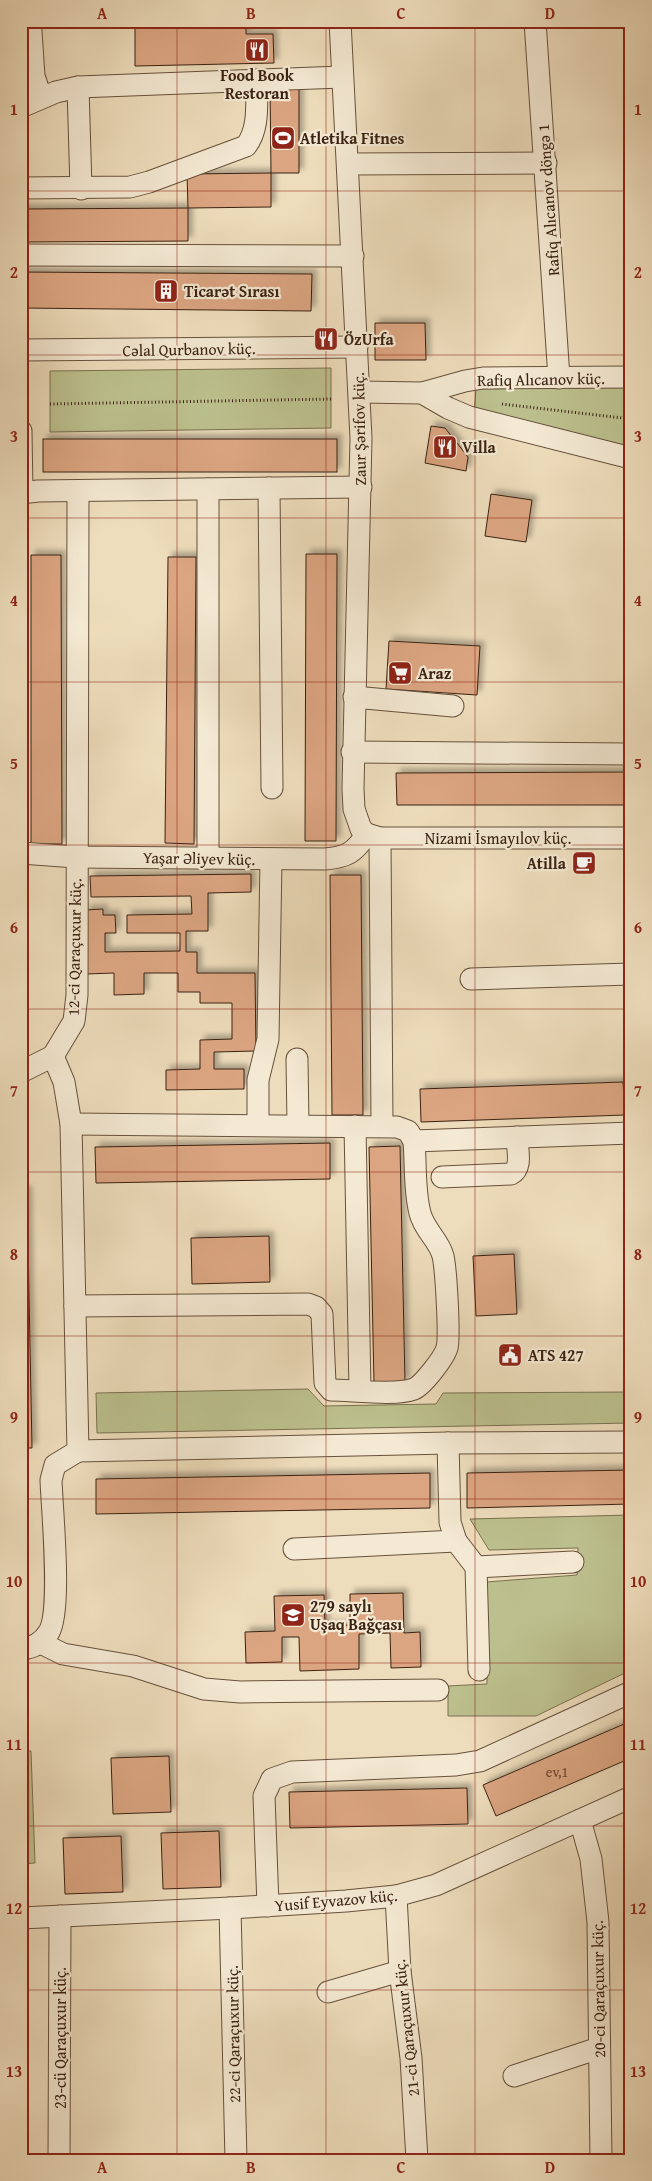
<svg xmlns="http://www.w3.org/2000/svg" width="652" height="2181" font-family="'Gentium Book Plus',serif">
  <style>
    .green { fill: #bcc08e; stroke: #7b7150 }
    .building { fill: #dba581; stroke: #3a2211; filter: url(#shadow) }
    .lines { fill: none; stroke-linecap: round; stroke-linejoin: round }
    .minor-casing { stroke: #67513c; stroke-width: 23 }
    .path { stroke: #3a2211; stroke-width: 3; stroke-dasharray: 1 2.5; stroke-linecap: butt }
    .minor { stroke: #f4e9d3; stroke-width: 21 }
    .grid { fill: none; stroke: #8f2418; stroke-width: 1; stroke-opacity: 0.55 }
    .labels { text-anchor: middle; stroke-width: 4.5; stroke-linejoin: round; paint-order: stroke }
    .number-label { font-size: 14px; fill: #62432d }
    .poi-label { font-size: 16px; font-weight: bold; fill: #3a2211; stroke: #f4e9d3; text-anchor: start }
    .street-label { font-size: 16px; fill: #3a2211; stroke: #f4e9d3 }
    .neatline { fill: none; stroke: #8f2418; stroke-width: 2 }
    .grid-label { font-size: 16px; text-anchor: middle; font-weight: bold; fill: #8f2418 }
  </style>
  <defs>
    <filter id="shadow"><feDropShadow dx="4.5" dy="-4.5" stdDeviation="2.5" flood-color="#0004"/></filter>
  </defs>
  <rect width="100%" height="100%" fill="#eeddbc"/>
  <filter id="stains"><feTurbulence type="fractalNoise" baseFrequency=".004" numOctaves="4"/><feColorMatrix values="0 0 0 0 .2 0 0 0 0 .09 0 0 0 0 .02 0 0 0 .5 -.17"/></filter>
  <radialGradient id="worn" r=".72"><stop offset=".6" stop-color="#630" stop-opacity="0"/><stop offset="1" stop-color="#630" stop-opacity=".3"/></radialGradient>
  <!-- green -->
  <g class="green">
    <path d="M331,368V428L50,432V371Z"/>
    <path d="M631,387V450L474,414L476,389Z"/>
    <path d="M308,1389L324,1406L436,1404L443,1393L630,1392L631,1423L97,1433L96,1393Z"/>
    <path d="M631,1515V1670L536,1716H448V1686L487,1684L486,1582L577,1575L578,1548L489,1550L470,1519Z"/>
    <path d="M21,1751H31L35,1863L21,1864Z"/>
  </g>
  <!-- building -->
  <g class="building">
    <path d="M135,21H246V34H273L274,63L135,66Z"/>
    <path d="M299,85V173H271L270,86Z"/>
    <path d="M271,173V207L188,208L187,174Z"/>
    <path d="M188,208V241L21,242V209Z"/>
    <path d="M21,272L312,274L311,311L21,308Z"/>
    <path d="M375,323H425L426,360H375Z"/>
    <path d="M431,426L445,428L468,457L466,471L425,463Z"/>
    <rect x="43" y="439" width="294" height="33"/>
    <path d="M491,494L532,500L526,542L485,536Z"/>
    <path d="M306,554H337L336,841H305Z"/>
    <path d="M31,555H61L62,844H31Z"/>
    <path d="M168,557H196L194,844L165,843Z"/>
    <path d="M389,641L480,646L477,695L386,689Z"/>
    <path d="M631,772V805H397L396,773Z"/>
    <path d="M251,874V892L208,893V931H186V952H197V973H255L256,1051L214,1052V1069H244V1089L166,1090V1070L200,1069V1040L232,1039V1003H200V992H178V973H144V994L114,995V973L86,974L85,910L103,909V915H115L116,933H105V952L180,951V933H127V915L192,914L191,896L91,897L90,876Z"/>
    <path d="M330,875H361L363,1115H332Z"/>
    <path d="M623,1082L625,1115L421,1122L420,1089Z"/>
    <path d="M330,1143V1179L96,1183L95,1147Z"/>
    <path d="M400,1146L405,1383H374L369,1147Z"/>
    <path d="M27,1190L32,1448H21V1191Z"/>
    <path d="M269,1236L270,1282L192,1284L191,1238Z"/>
    <path d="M514,1254L517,1314L476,1316L473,1256Z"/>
    <path d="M631,1470V1504L467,1508V1473Z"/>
    <path d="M430,1473V1508L96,1514V1479Z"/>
    <path d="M403,1593L404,1633L420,1632L421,1667L391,1668L390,1633L359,1634V1669L300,1671L299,1637H282V1662L246,1663L245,1632L275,1631L274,1596L324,1595L325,1626L350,1625V1594Z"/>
    <path d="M631,1721V1758L496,1816L483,1785Z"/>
    <path d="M169,1756L171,1812L113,1814L111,1758Z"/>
    <path d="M467,1788L468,1824L290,1828L289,1792Z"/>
    <path d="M219,1831L221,1887L163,1889L161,1833Z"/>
    <path d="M121,1836L123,1892L65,1894L63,1838Z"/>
  </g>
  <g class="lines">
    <defs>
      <g id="minor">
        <path d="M29,21L31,31L34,76L41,97"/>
        <path d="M340,21L361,438L353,789L354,809L361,829L367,834L380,838H631"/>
        <path d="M535,21L559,378"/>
        <path d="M78,87L81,189"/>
        <path d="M21,107L56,92L78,87L342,77"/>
        <path d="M348,164L546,163"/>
        <path d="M21,188L130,187L149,182L246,146C260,128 256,102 257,80"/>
        <path d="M21,255L353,256"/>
        <path d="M21,350L357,347"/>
        <path d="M360,392L422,393L448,408L469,417L631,458"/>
        <path d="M422,393L465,381L483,378L631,377"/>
        <path d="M21,431L22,493"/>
        <path d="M269,488L272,788"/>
        <path d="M21,493L38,491L361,487"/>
        <path d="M354,697L453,706"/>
        <path d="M352,752L631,754"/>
        <path d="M380,838L382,1126"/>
        <path d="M21,853L76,857L325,859C347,857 354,853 367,834"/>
        <path d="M208,858V489"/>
        <path d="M471,979L631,974"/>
        <path d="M297,1059L298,1125"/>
        <path d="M21,1072L53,1056L74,1021L77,995L78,491"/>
        <path d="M71,1124L397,1127L408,1131L414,1141L631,1133"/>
        <path d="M258,1125V1080L268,1039L271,859"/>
        <path d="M355,1126L360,1391"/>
        <path d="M442,1177L511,1174C523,1168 517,1149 517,1137"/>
        <path d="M75,1306L308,1304L316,1307L322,1314L325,1383L331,1390C351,1390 397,1396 414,1389C423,1385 444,1358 447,1348C450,1336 446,1269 443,1256C439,1240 424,1230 420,1213C414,1190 416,1164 414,1141"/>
        <path d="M448,1443L450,1522L456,1541L476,1567L479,1670"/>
        <path d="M78,1451L448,1443L631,1442"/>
        <path d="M294,1549L456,1541"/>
        <path d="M476,1567L573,1562"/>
        <path d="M41,1643L63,1654L133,1666L204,1689L240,1692L438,1690"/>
        <path d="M21,1649C33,1648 43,1642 49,1632C62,1610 52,1510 51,1480L55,1465L78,1451L71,1124L64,1082L53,1056"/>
        <path d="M580,1820L591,1859L598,1922L601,2160"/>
        <path d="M396,1896L400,1971L411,2058L417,2160"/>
        <path d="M268,1906L264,1796L272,1779L292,1772L456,1765L480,1761L631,1692"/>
        <path d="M230,1908L236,2160"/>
        <path d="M21,1918L230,1908L346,1901L396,1896L436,1885L631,1797"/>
        <path d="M328,1992L400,1971"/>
        <path d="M514,2076L599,2048"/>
        <path d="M59,2160L60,1916"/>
      </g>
    </defs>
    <!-- minor casing -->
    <use href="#minor" class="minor-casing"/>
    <!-- path -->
    <g class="path">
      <path d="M50,404L331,399"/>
      <path d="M502,404L631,419"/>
    </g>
    <!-- minor -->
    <use href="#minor" class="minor"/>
  </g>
  <!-- grid -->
  <path class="grid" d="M177,21V2160M326,21V2160M475,21V2160M21,191H631M21,355H631M21,518H631M21,682H631M21,845H631M21,1009H631M21,1172H631M21,1336H631M21,1499H631M21,1663H631M21,1826H631M21,1990H631"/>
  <!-- icons -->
  <defs>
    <symbol id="restaurant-square" viewBox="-11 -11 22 22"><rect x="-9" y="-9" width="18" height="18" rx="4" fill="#8f2418" stroke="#f4e9d3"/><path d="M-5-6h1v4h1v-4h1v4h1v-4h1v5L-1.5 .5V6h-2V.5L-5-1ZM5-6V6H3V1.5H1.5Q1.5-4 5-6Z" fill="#fff"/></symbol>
    <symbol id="stadium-square" viewBox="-11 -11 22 22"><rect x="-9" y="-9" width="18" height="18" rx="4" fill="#8f2418" stroke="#f4e9d3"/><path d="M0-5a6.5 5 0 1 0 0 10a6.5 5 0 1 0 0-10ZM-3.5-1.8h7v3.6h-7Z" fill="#fff"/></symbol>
    <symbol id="building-square" viewBox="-11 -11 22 22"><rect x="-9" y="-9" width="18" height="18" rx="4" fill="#8f2418" stroke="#f4e9d3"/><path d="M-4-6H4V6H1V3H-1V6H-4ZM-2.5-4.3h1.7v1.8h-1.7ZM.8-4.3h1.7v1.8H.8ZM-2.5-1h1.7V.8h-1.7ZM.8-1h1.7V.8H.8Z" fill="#fff"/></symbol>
    <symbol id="supermarket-square" viewBox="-11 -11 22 22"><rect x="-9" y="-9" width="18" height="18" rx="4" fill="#8f2418" stroke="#f4e9d3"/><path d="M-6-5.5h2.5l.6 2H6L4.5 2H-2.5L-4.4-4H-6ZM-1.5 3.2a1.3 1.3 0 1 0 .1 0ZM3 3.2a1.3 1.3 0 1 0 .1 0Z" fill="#fff"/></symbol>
    <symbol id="cafe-square" viewBox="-11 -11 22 22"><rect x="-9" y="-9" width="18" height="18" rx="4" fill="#8f2418" stroke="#f4e9d3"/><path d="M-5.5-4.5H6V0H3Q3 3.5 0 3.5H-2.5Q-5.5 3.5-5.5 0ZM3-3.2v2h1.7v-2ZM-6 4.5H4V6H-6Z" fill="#fff"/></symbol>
    <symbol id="civic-square" viewBox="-11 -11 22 22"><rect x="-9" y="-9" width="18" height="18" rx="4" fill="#8f2418" stroke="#f4e9d3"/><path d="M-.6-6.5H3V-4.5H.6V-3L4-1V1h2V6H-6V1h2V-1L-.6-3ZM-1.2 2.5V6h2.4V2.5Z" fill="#fff"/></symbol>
    <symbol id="school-square" viewBox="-11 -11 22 22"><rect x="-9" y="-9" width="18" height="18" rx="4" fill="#8f2418" stroke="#f4e9d3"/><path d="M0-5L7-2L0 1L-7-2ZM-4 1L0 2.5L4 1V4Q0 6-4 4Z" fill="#fff"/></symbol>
  </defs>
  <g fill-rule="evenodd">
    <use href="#restaurant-square" x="243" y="36" width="28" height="28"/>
    <use href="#stadium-square" x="269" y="124" width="28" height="28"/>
    <use href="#building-square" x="152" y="277" width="28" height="28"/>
    <use href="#restaurant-square" x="312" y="325" width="28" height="28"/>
    <use href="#restaurant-square" x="431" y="433" width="28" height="28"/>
    <use href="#supermarket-square" x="386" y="659" width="28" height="28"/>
    <use href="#cafe-square" x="570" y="849" width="28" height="28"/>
    <use href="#civic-square" x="496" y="1341" width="28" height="28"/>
    <use href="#school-square" x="279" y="1601" width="28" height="28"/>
  </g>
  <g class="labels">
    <!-- number labels -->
    <g class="number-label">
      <text x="557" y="1777">ev,1</text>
    </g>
    <!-- poi labels -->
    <g class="poi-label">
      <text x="257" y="81" text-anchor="middle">Food Book<tspan x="257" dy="18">Restoran</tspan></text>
      <text x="300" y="144">Atletika Fitnes</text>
      <text x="184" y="297">Ticarət Sırası</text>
      <text x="344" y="345">ÖzUrfa</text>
      <text x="462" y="453">Villa</text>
      <text x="418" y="679">Araz</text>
      <text x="566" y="869" text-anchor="end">Atilla</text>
      <text x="528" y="1361">ATS 427</text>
      <text x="310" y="1612">279 saylı<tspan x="310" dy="18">Uşaq Bağçası</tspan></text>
    </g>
    <!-- street labels -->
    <g class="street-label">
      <text transform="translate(548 200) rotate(-94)" y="6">Rafiq Alıcanov döngə 1</text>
      <text transform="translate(189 349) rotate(-1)" y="6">Cəlal Qurbanov küç.</text>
      <text transform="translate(541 379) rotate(-1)" y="6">Rafiq Alıcanov küç.</text>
      <text transform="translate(359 429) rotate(-91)" y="6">Zaur Şərifov küç.</text>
      <text x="498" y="844">Nizami İsmayılov küç.</text>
      <text transform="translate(199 858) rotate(1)" y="6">Yaşar Əliyev küç.</text>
      <text transform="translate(74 947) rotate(-89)" y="6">12-ci Qaraçuxur küç.</text>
      <text transform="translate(336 1900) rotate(-5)" y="6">Yusif Eyvazov küç.</text>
      <text transform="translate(598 1989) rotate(-91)" y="6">20-ci Qaraçuxur küç.</text>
      <text transform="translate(406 2028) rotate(-96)" y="6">21-ci Qaraçuxur küç.</text>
      <text transform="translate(233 2034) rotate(-91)" y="6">22-ci Qaraçuxur küç.</text>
      <text transform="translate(60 2038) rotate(-90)" y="6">23-cü Qaraçuxur küç.</text>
    </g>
  </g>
  <!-- margin -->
  <rect width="652" height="2181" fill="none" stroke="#eeddbc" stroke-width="55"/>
  <rect x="28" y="28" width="596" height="2126" class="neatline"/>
  <g class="grid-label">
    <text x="102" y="19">A</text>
    <text x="251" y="19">B</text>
    <text x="401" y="19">C</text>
    <text x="550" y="19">D</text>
    <text x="14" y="115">1</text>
    <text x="638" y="115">1</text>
    <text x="14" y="278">2</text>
    <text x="638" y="278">2</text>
    <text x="14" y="442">3</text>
    <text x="638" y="442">3</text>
    <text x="14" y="606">4</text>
    <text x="638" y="606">4</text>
    <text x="14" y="769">5</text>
    <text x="638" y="769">5</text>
    <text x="14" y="933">6</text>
    <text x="638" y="933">6</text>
    <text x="14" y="1096">7</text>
    <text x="638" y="1096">7</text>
    <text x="14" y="1260">8</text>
    <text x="638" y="1260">8</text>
    <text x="14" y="1423">9</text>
    <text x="638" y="1423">9</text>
    <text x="14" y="1587">10</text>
    <text x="638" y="1587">10</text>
    <text x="14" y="1750">11</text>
    <text x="638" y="1750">11</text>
    <text x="14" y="1914">12</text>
    <text x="638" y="1914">12</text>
    <text x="14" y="2077">13</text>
    <text x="638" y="2077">13</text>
    <text x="102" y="2173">A</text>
    <text x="251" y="2173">B</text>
    <text x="401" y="2173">C</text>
    <text x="550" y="2173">D</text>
  </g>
  <rect width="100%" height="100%" filter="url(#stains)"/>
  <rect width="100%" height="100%" fill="url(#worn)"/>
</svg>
